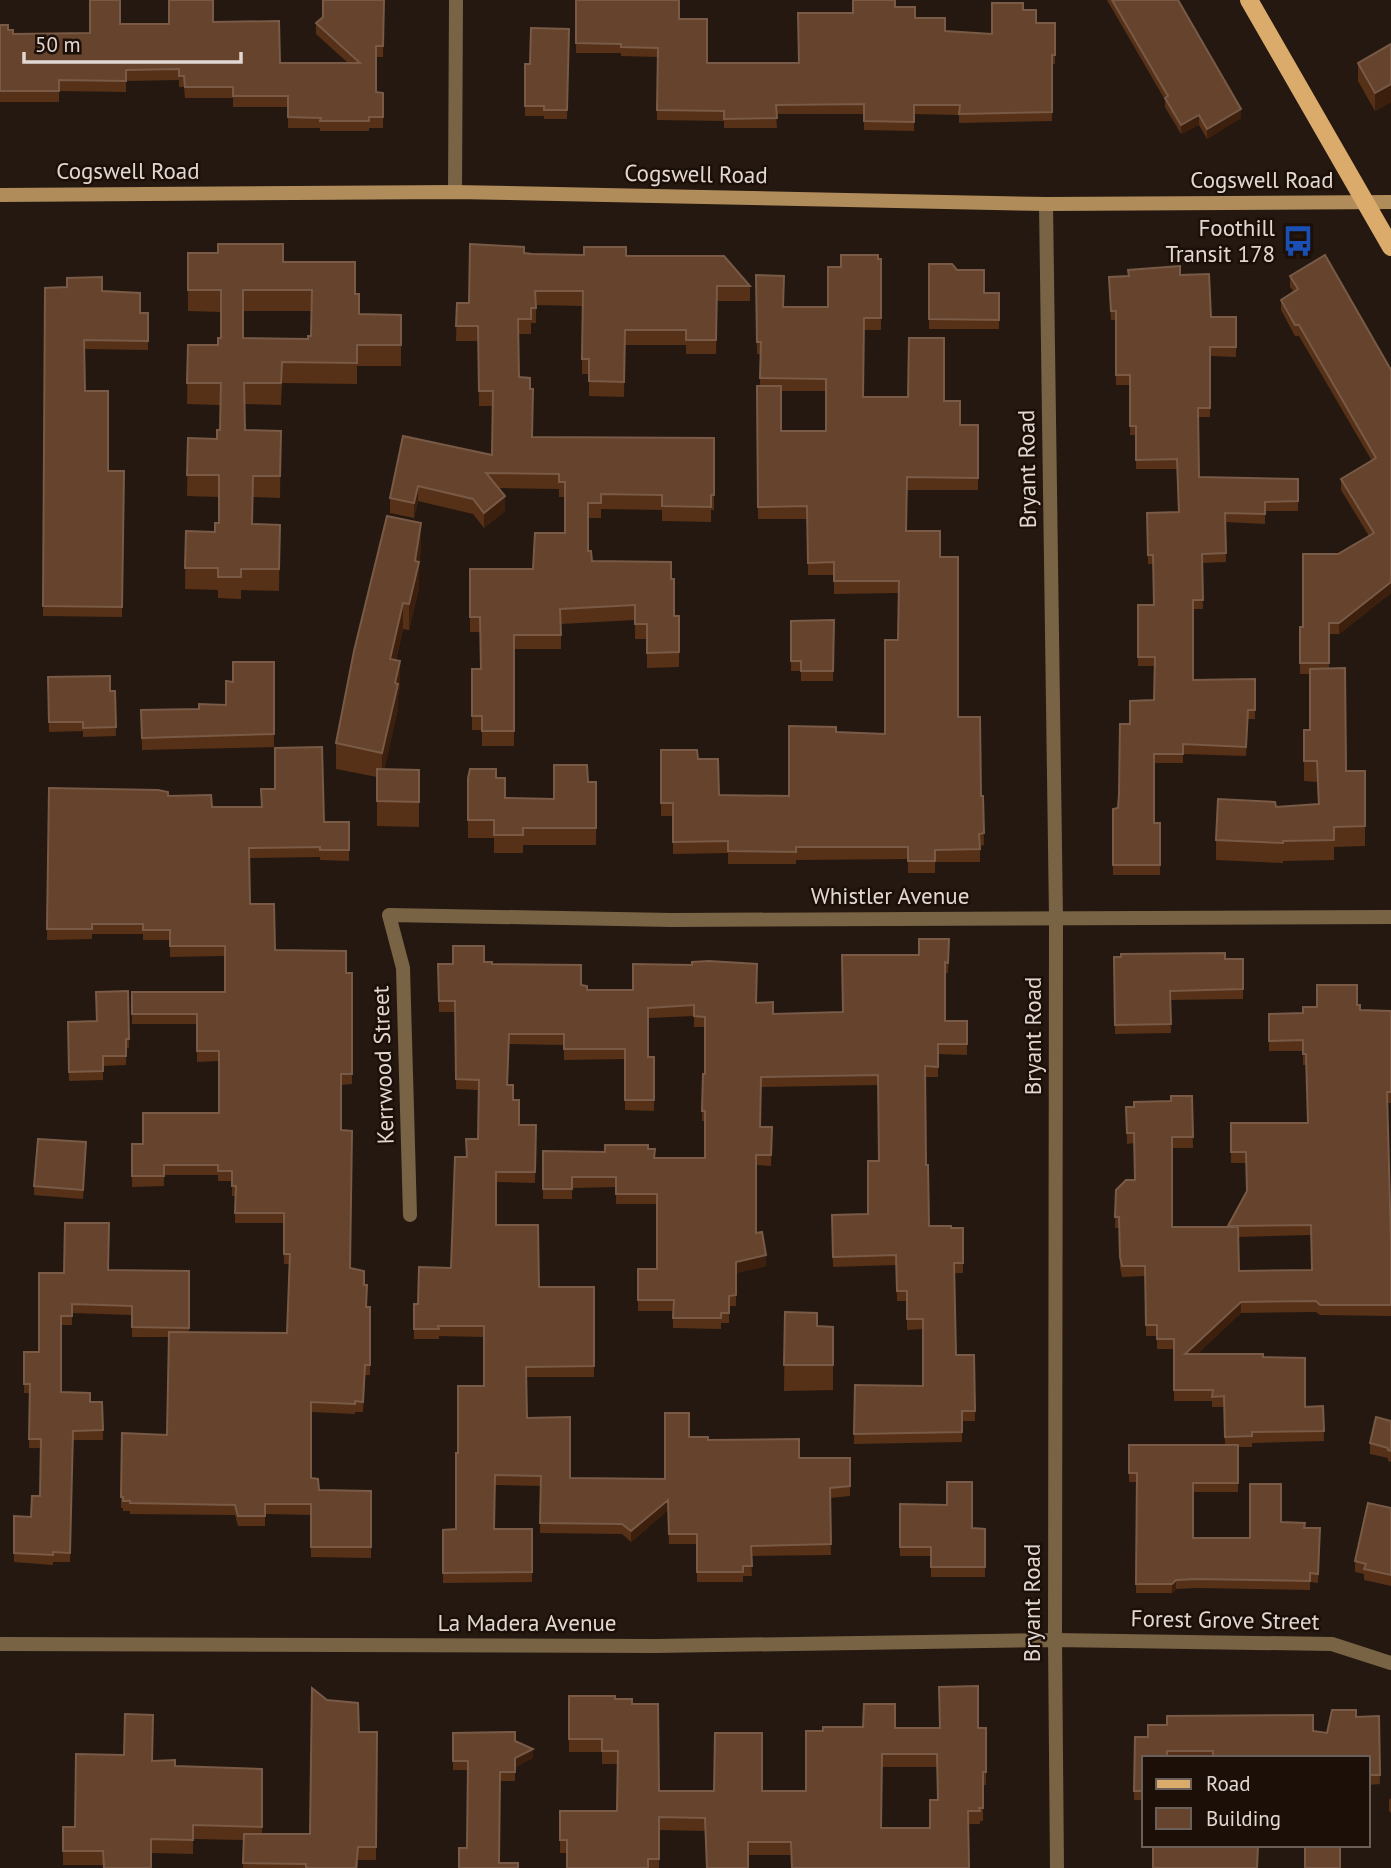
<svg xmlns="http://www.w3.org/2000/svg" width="1391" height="1868" font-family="'PT Sans',sans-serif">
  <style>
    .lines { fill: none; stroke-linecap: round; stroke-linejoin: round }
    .street { stroke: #796345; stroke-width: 14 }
    .secondary { stroke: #b08c5b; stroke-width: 14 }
    .primary { stroke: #dbab6c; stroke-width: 18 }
    .wall { fill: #563118; fill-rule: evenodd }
    .shaded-wall { fill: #3c1f0c }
    .building { fill: #65432c; stroke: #785a46; stroke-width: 2; fill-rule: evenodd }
    .labels { text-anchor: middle; stroke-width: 5; stroke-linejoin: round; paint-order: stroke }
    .street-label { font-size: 23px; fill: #e2d8d3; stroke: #1c0f07 }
    .poi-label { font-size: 23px; fill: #e2d8d3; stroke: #1c0f07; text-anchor: end }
  </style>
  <rect width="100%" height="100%" fill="#251810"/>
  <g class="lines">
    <!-- street -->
    <g class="street">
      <path d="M455,192L456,0"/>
      <path d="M1046,204L1056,918L1055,1640L1057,1868"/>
      <path d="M410,1215L403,968L389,915L672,920L1391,917"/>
      <path d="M0,1644L655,1646L1055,1640L1332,1644L1391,1663"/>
    </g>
    <!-- secondary -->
    <path class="secondary" d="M0,195L455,192L1046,204L1391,202"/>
    <!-- primary -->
    <path class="primary" d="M1249,0L1391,247"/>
  </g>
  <!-- wall -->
  <g class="wall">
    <path d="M384,0L383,57H376V92L383,93V128H369V131H320V128H288V107H233V98H185L184,87H179V80L126,81V92L59,91V102H0V25L13,34L90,33L120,24H169L213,22L280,63H348L316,34V23Z"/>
    <path d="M576,0L679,19L707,63H798L853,13L895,7L915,18L945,31L992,34L1023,10L1036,23H1055V64H1052V121L959,123V115L914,114V131L864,130V114H776L777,128H724V121L657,120V57L621,56V53H576Z"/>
    <path d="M1107,0H1178L1241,118L1207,139L1199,125L1181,134L1165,107V100Z"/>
    <path d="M569,29L567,119H544V116H525V64H530Z"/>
    <path d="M1391,44V102L1375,111L1358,81V63Z"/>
    <path d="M188,253L283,262L355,294L359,314L401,315V366H357V384L282,383L281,405L244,404L245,430L281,431L280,498L253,497V524L280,525L279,591L241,590V599L218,598V590L185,589L186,531L215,532L219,523V497L187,496L188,438L217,439L220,430V405L187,404L188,345H218L221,338V312L188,311ZM243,311H311V336L308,339L243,338Z"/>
    <path d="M524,253L626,256L750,286V301H717L716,354H686V345H625L624,397L589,396V374H582V306L536,305V323H531V334H518L519,377L532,437L714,438V510H711V522L662,521V510L601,509V518H588V551L592,561L671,579L674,616H679V667L647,668V639H635V620L561,624V649H514V746H482V730H472V669H480V632H470V569H533L565,533V497H559V489L498,488L505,511L484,528L473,514L418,501L414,518L390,513V498L492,455L493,406H479L478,341H456L457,303H469Z"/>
    <path d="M878,259H881V330H864L863,397L944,401L960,425H978V490H907L906,531L940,557L958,717L981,796H983L984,845L980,846V862H935V873H908V859L796,860V864H728V853L673,854V816H661V750L698,759L719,795L789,796L836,732L885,734L898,640V593L834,594V575H808L807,519H758L757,386H760V354H757L756,275L784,307H828L841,267ZM781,391H826V431H781Z"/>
    <path d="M929,264L957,270L984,293H999V329H929Z"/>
    <path d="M1180,275L1211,317H1236V357L1210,356V417H1198L1199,477L1298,479V511H1265V524L1225,522L1226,562L1202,563L1203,609H1193V680L1255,679V719H1248L1246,756L1183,754V763H1154V823H1160V875H1113V809L1118,808L1130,724L1154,700L1155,666H1138V605H1154L1153,564H1148L1147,513L1178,512L1177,469H1136V435H1130V385H1116V320H1111L1109,286Z"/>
    <path d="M1290,276L1391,370V593L1339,634H1329V669L1346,771H1365V846L1334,847V860L1283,861V863L1216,860V840L1276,807L1318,804L1317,782L1304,781V730H1310V674H1300V627H1303L1338,554L1369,536L1341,490V479L1372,461L1299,336H1295L1281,310V300L1294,292L1290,287Z"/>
    <path d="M67,287L102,291L140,313H148V350L84,349L85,391L108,471H124L122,617L43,616L45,288Z"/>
    <path d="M421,549L419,565V588L409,630L403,629L396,660L400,686L398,696V709L384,770H419V827L377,826V777L336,769V743Z"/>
    <path d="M834,620L833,681H801V671H791V621Z"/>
    <path d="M274,662V747L142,750L141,710L199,709L226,705L233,682Z"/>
    <path d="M48,677L110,691H115L116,736L83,737V731L49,732Z"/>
    <path d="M468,778H496L505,798L554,799L588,782H596V845H523V853H494V838H468Z"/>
    <path d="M49,788L168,796L212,807L324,822H349V861L320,860V857L249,858L250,904L275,950L346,973H352V1084L341,1085V1130L350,1268L364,1285L367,1295L366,1307H370V1375H365L363,1412H355V1414L311,1412V1478L319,1490L371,1491V1558L311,1557V1515L265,1514V1526H238L235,1515L130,1514V1511H123V1508H121L122,1433L167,1435L169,1337H132V1315L72,1313V1325H61V1392L90,1402H102L103,1440H73L70,1562H53V1565L14,1562V1516L31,1517L40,1496L41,1448H29L30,1393H24V1352H39L64,1273L109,1270L189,1271V1332L287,1333L289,1264H284V1223H235V1196H232V1181H218V1175H164V1186L132,1187V1144H143L219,1113V1061L197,1062V1024H132V992H225V956L170,957V940H143V934H92V939L47,940Z"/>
    <path d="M949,939L948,973H945V1021H967V1055L938,1054V1077H925L926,1165L929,1226L963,1228V1273H955L956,1355H974L975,1421H962V1442L854,1444L855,1385L923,1386V1329L907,1330V1301H897L896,1265L833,1267L832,1215L868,1214L879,1161L878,1085L761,1087L760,1127H772L771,1166L756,1165V1233L766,1266L736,1273V1306H729V1323H721V1329L673,1328V1311H638V1269H657V1204H616V1187L572,1188V1199H543V1151L605,1152L648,1149L654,1158H705V1121H702L703,1074H705V1027H694V1016L648,1018V1057H654V1111L625,1110V1059L564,1060V1045L509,1044L508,1085L513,1100L519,1125H536L535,1183L496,1182V1225L539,1287H594V1377H526L527,1418L570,1478L665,1479L689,1437L799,1458H850V1496L830,1498L831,1555L751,1556L752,1576H743V1582H697V1544H669L668,1510L631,1542L622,1534L540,1533L541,1486L495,1485L494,1529H532V1582L443,1583V1530L456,1529L458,1453L484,1386V1337L439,1336V1339H414V1304H418L451,1268L467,1157L478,1139V1090L456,1089L455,1012H439L438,964L484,962L581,985L587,990L756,1003L773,1014L843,1012L919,955Z"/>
    <path d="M1114,957L1243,959V999L1170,1000L1171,1033L1115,1034Z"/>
    <path d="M128,991L129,1048H126V1065L103,1066V1080L69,1081L68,1022L97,1021Z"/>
    <path d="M1357,1005L1360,1010L1391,1011V1103H1387L1391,1242V1316L1320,1315L1316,1312L1241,1313L1197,1354L1263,1357L1305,1407L1323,1406L1324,1441L1252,1443V1447H1238V1492H1193V1538H1250L1281,1522L1304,1528H1320L1318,1583L1310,1582V1590L1197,1588L1176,1589L1172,1593H1136L1137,1482H1129V1445H1225L1224,1407H1212V1401H1174V1349H1157V1336H1146L1145,1276L1122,1277L1120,1267L1119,1228H1115L1116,1190L1135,1180L1134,1143L1127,1144L1126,1107H1134L1171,1101L1192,1096L1193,1148H1172V1227H1228L1246,1192V1163H1231V1123H1308L1306,1065H1303V1051H1269V1014L1303,1013L1317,1007ZM1311,1235L1312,1270L1239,1271L1238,1237Z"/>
    <path d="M86,1152L83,1199L34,1195V1186Z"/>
    <path d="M785,1312L817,1326L833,1327V1390L784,1391Z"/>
    <path d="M1391,1421V1462L1388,1461V1458L1370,1454V1443Z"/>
    <path d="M900,1504L947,1505L972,1528L985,1529V1577H931V1556H900Z"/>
    <path d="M1391,1508V1586L1364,1580V1574L1355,1572V1561Z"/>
    <path d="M569,1696L615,1699L632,1704L659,1791H806L823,1731L895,1728H986V1785H983V1821H980V1824H968L791,1855H748L705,1831L659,1830V1868H567V1853H560V1811H617V1764H602V1752H569ZM882,1767H937V1800L930,1828H881Z"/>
    <path d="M1379,1716L1380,1784L1368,1785V1758H1144V1800H1134L1135,1737L1313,1731L1327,1733L1356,1717Z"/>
    <path d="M359,1732H377L376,1860H358V1868H243L244,1840L193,1839V1854L151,1853V1868H103V1865H63V1827H75L152,1761L175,1766L262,1769V1834H310Z"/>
    <path d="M453,1733L515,1741L533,1758L515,1767V1781H500L499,1863L459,1868L467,1848L468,1770H453Z"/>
    <path d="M1391,1798V1813L1389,1811V1800Z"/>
  </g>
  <!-- shaded-wall -->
  <g class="shaded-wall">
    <path d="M1391,84V102L1375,111V93Z"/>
    <path d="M1241,109V118L1207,139V129Z"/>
    <path d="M1199,115V125L1181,134V125Z"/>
    <path d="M418,486V501L414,518V503Z"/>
    <path d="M505,496V511L484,528V513Z"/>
    <path d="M421,523V549L419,565V588L409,630V604Z"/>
    <path d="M1391,582V593L1339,634V623Z"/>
    <path d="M403,603V629L390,684V659Z"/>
    <path d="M400,661V686L398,696V709L382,779V753Z"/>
    <path d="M766,1255V1266L736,1273V1262Z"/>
    <path d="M1241,1302V1313L1185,1365V1354Z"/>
    <path d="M668,1500V1510L631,1542V1531Z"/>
    <path d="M1176,1580V1589L1172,1593V1584Z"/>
    <path d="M533,1749V1758L515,1767V1758Z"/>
  </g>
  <!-- building -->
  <g class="building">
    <path d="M90,0H120V24H169V0H213V22L279,21L280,63H360L316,23L323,17V0H384L383,46H376V92L383,93V117H369V121H320L321,118L288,117V96H233V87H185L184,76H179V69L126,70V81L59,80V91H0V25H8V30H13V34L90,33Z"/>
    <path d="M576,0H679V19H707V63H799L798,13H853V0H895V7H915V18H945V31L992,34V3H1023V10H1036V23H1055V55H1052V112L959,114L960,105H914V122L864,121V104L776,105L777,118L724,119V111L657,110L658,48L621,47V44L576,43Z"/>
    <path d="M1112,0H1178L1241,109L1207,129L1199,115L1181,125L1165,98L1168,96Z"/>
    <path d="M531,28L569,29L567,110H544V106H525V64H530Z"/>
    <path d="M1391,44V84L1375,93L1358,63Z"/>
    <path d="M218,244H283V262H355V294H359V314L401,315V345H357V363L282,362L281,383H244L245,430L281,431L280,476H253L252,524L280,525L279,569H241V577H218V568H185L186,531L215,532V523H219V475H187L188,438L217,439V430H220L221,383H187L188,345H218V338H221V290H188V253H218ZM243,290H312L311,336H308V339L243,338Z"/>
    <path d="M470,244L524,247V253L532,254L584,255V247H626V256H724L750,286H717L716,340H686V330H625L624,382L589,381V359H582L583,291H535L536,308H531V319H518L519,377L530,378V389H533L532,437L714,438V495H711V507L662,506V495L601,494V503H588V551H591L592,561L671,562V579H674V616H679V652L647,653V624H635V605L560,609L561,635H514V731H482V716H472V669H481L480,617H470V569H533L535,533H565V482H559V474L486,473L505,496L484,513L473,499L418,486L414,503L390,498L403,436L492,455L493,391H479L478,326H456L457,303H469Z"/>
    <path d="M841,255H878V259H881V318H864L863,397H908L909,338H944V401H960V425H978V478L907,477L906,531H940V557H958V717H980L981,796H983L984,833L979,834L980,849L935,850V861H908V847H796V852L728,851V841L673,842V803H661V750H697L698,759H718L719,795L789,796V726L836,727V732L885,734V640H898L899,581H834V562L808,563L807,506L758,507L757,386H781V431H826V379L760,378L761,342H757L756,275L784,276L783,307H828V267H841Z"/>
    <path d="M1325,255L1391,370V582L1339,623H1329V663H1300V627H1303V554H1338L1374,533L1341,479L1376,458L1299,325H1295L1281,300L1298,289L1290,276Z"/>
    <path d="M929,264H952L957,270H984V293H999V320L929,319Z"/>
    <path d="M1180,266V275L1209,274L1211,317H1236V347H1210V408H1198L1199,477L1298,479V501L1265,502V514L1225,513L1226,553L1202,554L1203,600H1193V680L1255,679V710H1248L1246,747L1183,744V754H1154V823H1160V865H1113V809L1118,808L1119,794L1120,724H1130V701L1154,700L1155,657H1138V605H1154L1153,555H1148L1147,513L1179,512L1177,459L1136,460V426H1130V375H1116V311H1111L1109,277L1129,276L1128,270Z"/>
    <path d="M102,277V291L140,293V313H148V341L84,340L85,391H108V471H124L122,607L43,606L45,288L67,287V278Z"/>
    <path d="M387,516L421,523L415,561L419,562L409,604L403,603L390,659L400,661L395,683L398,684L382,753L336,743L354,651Z"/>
    <path d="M834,620L833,671H801V661H791V621Z"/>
    <path d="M233,662H274V734L142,738L141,710L199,709V704L226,705V681L233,682Z"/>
    <path d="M1345,668L1346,771H1365V826L1334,827V840L1283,841V843L1216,840L1218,799L1275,802L1276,807L1319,804L1317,761H1304V730H1310V669Z"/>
    <path d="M110,676V691H115L116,727L83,728V722H49L48,677Z"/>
    <path d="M322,747L324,822H349V850H320V847L249,848L250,904H274L275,950L346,951V973H352V1074H341V1130L352,1131L350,1268L364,1271V1285H367L366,1307H370V1365H365L363,1402L355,1401V1404L311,1402V1478L318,1479L319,1490L371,1491V1547H311V1504H265V1516H238L235,1505L130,1503V1501H123V1497H121L122,1433L167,1435L169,1332L287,1333L290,1254H284V1213H235L236,1186H232V1171H218V1165H164V1176H132V1144H143V1113H219V1051H197V1014H132V992H225V946H170V930H143V924H92V929H47L49,788L158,790L168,792V796L211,795L212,807H262L261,789H275V748Z"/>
    <path d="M554,765H587L588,782H596V828H523V835H494V820H468V778L470,769H496V778H505V798L554,799Z"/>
    <path d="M377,769L419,770V802L377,801Z"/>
    <path d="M919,939H949L948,963L945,962V1021H967V1044H938V1067L925,1066L926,1165H928L929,1226H951V1228H963V1263H954L956,1355H974L975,1411H962V1432L854,1434L855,1385L923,1386V1319H907V1291H897L896,1255L833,1257L832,1215L868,1214V1161H879L878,1075L761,1077L760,1127H772L771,1155H756V1233L762,1232L766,1255L736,1262V1295L729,1296V1313H721V1318H673L674,1300H638V1269H657V1194H616V1177H572V1189H543V1151L605,1152V1145H648V1149H655L654,1158H705V1111H702L703,1074H705V1017L694,1016V1005L648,1008V1057H654V1100H625V1049H564V1034H509L507,1085H513V1100H519V1125H536L535,1172H496V1225H538L539,1287H594V1366L526,1367L527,1418L570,1417V1478L665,1479V1413H689V1437H708V1440L799,1439V1458H850V1486L830,1488L831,1544L751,1546L752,1566H743V1572H697V1534H669L668,1500L631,1531L622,1524L540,1523L541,1476L495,1475L494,1529H532V1572L443,1573V1530L456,1529V1453H458V1386H484V1326H438L439,1329H414V1304H418L419,1267L451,1268L455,1157H467L466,1139H478L479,1080L456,1079L455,1001H439L438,964H453V946H484V962H492V964L581,965V985L587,986V990H633V964L692,965V962L709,961L757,964L756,1003L773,1002V1014L843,1012L842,955H919Z"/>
    <path d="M1225,953V959H1243V989L1170,991L1171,1024L1115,1025L1114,957H1121V954Z"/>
    <path d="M1317,985H1357V1005H1360V1010L1391,1011V1092H1387L1391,1242V1305H1320L1316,1301L1241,1302L1185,1354H1263V1357L1305,1358V1407L1323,1406L1324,1431L1252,1432V1436L1225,1437L1224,1396L1212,1397L1213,1390H1174V1339H1157V1325H1146L1145,1266H1122L1120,1257L1119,1217H1115L1116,1190L1126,1180H1135L1134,1133H1127L1126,1107H1134V1102L1171,1101V1096H1192L1193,1137H1172V1227H1238L1239,1271L1312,1270L1311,1225L1228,1226L1247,1191L1246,1152H1231V1123H1308L1306,1054H1303V1040L1269,1041V1014L1303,1013V1007H1317Z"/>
    <path d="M128,991L129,1039H126V1056H103V1071L69,1072L68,1022L97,1021L96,992Z"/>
    <path d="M38,1139L86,1142L83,1190L34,1186Z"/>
    <path d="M65,1223H109L108,1270L189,1271V1328L132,1327V1306L72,1304V1316H61V1392L90,1393V1402H102L103,1430L73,1431L70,1553L53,1552V1555L14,1553V1516L31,1517L32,1496H40L41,1439H29L30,1384H24V1352H39V1273H64Z"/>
    <path d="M785,1312L817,1313V1326L833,1327V1365H784Z"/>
    <path d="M1376,1417L1391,1421V1451L1388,1450V1448L1370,1443Z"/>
    <path d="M1129,1445H1238V1483H1193V1538H1250V1484H1281V1522L1305,1523L1304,1528H1320L1318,1574L1310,1573V1581L1197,1579L1176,1580L1172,1584H1136L1137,1473H1129Z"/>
    <path d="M947,1482H972V1528L985,1529V1567H931V1547H900V1504L947,1505Z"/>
    <path d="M1368,1503L1391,1508V1575L1364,1569L1366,1564L1355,1561Z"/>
    <path d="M978,1686V1728H986V1772H983V1808H979L980,1811H968L969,1868H792L791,1842H748V1868H707L705,1818L659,1817V1859H648V1868H567V1840H560V1811H617L618,1751H602V1739H569V1696H615V1699H632V1704H658L659,1791H714L715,1733H762V1791H806V1731H823V1727H863L864,1704H895V1728H940L939,1687ZM882,1754H937L938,1800H930V1828H881Z"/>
    <path d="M312,1688L327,1700L358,1703L359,1732H377L376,1847H358L356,1868H306V1864L243,1863L244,1834H310Z"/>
    <path d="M1332,1710H1356V1717L1379,1716L1380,1775H1368V1758H1213V1751H1167V1758H1144V1791H1134L1135,1737H1148V1725H1167V1716L1313,1715V1731L1327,1733Z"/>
    <path d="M125,1714L153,1715L152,1761L175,1760V1766L262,1769V1827L193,1825V1840L151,1839V1868H104L103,1851H63V1827H75L76,1754L124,1755Z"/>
    <path d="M515,1732V1741L533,1749L515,1758V1772H500L499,1863H518V1868H459V1848H467L468,1761H453V1733Z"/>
    <path d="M1153,1845H1258L1257,1868H1153Z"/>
    <rect x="1305" y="1845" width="35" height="23"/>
  </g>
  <!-- icons -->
  <defs>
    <symbol id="bus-bare" viewBox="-9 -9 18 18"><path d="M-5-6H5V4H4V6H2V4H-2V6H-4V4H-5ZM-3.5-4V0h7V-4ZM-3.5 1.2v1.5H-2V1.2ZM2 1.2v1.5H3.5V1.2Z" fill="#1a4fb4" stroke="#1c0f07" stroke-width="2.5" paint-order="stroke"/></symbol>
  </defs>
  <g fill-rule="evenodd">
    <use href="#bus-bare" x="1276" y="219" width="44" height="44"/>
  </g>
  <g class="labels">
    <!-- street labels -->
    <g class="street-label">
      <text x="128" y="179">Cogswell Road</text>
      <text transform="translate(696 174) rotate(1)" y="8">Cogswell Road</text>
      <text x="1262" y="188">Cogswell Road</text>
      <text transform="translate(1027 469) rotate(-91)" y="8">Bryant Road</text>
      <text x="890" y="904">Whistler Avenue</text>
      <text transform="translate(1033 1036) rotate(-90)" y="8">Bryant Road</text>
      <text transform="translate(383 1065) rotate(-92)" y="8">Kerrwood Street</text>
      <text transform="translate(1032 1603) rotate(-90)" y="8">Bryant Road</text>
      <text transform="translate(1225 1620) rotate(1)" y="8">Forest Grove Street</text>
      <text x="527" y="1631">La Madera Avenue</text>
    </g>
    <!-- poi labels -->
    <g class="poi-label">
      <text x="1275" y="236">Foothill<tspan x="1275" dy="26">Transit 178</tspan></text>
    </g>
  </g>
  <!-- legend -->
  <rect x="1142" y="1756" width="228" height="91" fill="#1c0f07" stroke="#6b5f59" stroke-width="2"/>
  <rect x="1156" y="1779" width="35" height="10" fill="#dbab6c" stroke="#6b5f59" stroke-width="2"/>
  <text x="1206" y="1791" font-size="21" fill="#e2d8d3">Road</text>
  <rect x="1156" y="1808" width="35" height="21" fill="#65432c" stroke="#6b5f59" stroke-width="2"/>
  <text x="1206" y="1826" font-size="21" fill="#e2d8d3">Building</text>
  <!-- scale -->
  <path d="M24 52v10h217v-10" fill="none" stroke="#e2d8d3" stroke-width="3.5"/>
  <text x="35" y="52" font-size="21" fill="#e2d8d3" stroke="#1c0f07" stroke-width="5" paint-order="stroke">50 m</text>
</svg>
